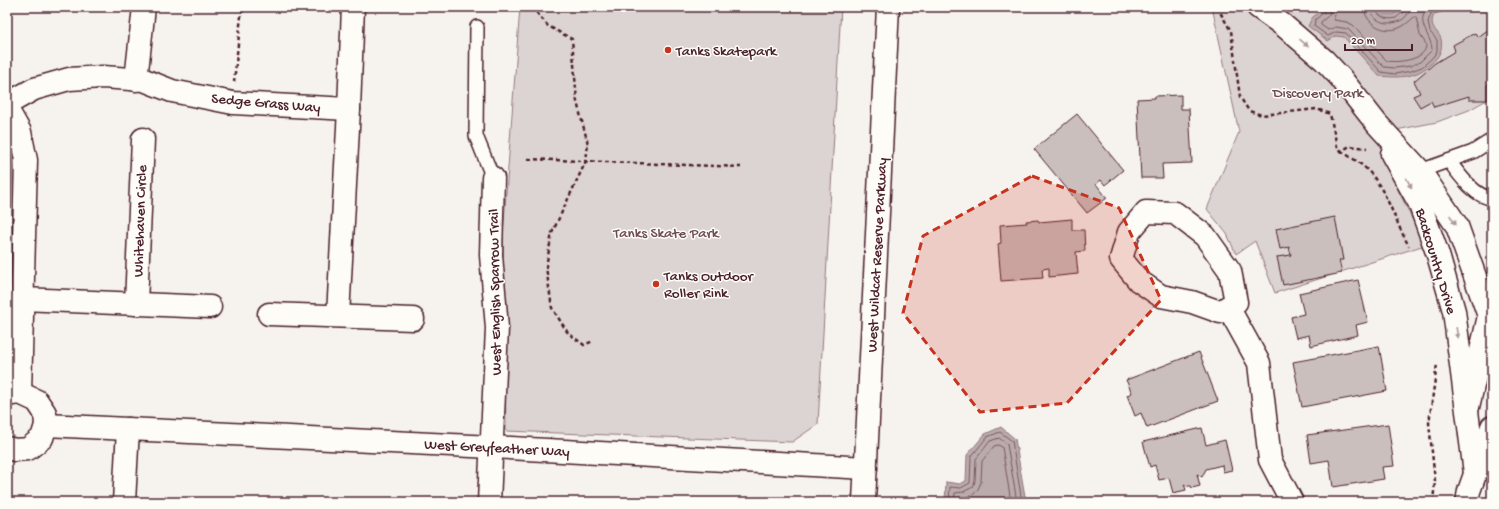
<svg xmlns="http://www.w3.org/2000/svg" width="1499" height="509" font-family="'Gochi Hand',sans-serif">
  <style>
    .green { fill: #dcd4d2; stroke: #937a7e }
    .water { fill: #bbabac; stroke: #8e7378 }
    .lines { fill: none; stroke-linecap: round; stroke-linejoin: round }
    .shore { stroke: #77575f; stroke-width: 1 }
    .building { fill: #cbbfbe; stroke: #4a1f2b }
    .lane-casing { stroke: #4a1f2b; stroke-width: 16 }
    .street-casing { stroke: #4a1f2b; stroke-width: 25 }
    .secondary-casing { stroke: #4a1f2b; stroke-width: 25 }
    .path { stroke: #4a1f2b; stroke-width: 2.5; stroke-dasharray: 4 3; stroke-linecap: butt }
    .lane { stroke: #fdfcf7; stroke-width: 13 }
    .street { stroke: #fdfcf7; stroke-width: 22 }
    .secondary { stroke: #fdfcf7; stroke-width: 22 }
    .oneway { fill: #ac999b }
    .marked { fill: #c8321e; fill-opacity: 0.2; stroke: #c8321e; stroke-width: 3; stroke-dasharray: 8 5; stroke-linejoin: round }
    .poi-dot { fill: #c8321e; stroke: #fdfcf7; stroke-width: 1.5 }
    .labels { text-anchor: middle; stroke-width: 3; stroke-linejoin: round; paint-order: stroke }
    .poi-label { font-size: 15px; fill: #4a1f2b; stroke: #fdfcf7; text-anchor: start }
    .park-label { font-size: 15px; fill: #6e4c55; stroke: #fdfcf7 }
    .street-label { font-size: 15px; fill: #4a1f2b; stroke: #fdfcf7 }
  </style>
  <rect width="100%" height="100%" fill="#f6f3ef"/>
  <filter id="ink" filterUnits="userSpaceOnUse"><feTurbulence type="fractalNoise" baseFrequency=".025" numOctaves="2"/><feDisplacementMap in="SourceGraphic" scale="8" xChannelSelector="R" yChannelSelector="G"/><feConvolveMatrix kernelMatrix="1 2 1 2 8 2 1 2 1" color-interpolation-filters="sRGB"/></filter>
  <g filter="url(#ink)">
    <!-- green -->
    <g class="green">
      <path d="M520,7H841L818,424L792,442L506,431L503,235Z"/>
      <path d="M1212,7H1492V97L1469,110L1437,122L1396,130L1381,155L1425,245L1275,293L1255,241L1236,254L1227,234L1207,209L1239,132Z"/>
    </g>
    <!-- water -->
    <g class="water">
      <path d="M1321,7H1378L1384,14H1394L1403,7H1454L1453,9L1434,14C1428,30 1438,29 1441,39C1443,50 1439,57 1431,64C1415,78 1400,78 1379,76L1344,37L1336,36L1328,41L1308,26L1312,18L1321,10Z"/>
      <path d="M1001,427L1015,439L1026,502H945L946,482L960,484L966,481L967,455L985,434Z"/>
    </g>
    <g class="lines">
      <!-- shore -->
      <g class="shore">
        <path d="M1325,7L1324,12L1315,20L1314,26L1328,36L1336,32L1346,33L1381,72L1395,74L1411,71L1422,67L1433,57L1437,51V40L1430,32L1428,22L1432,11L1447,7"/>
        <path d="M1330,7L1329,15L1321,22V25L1328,30L1336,27L1348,29L1384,67L1395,68L1410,66L1420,62L1432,50C1432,35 1413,22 1429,7"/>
        <path d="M1336,7L1334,20L1347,22L1353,25L1387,61C1398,63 1427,60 1426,44L1420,35L1416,17H1414C1410,21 1404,26 1399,28C1384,34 1365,24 1364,7"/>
        <path d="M1370,7C1371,29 1409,28 1410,7"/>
        <path d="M1375,7C1376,16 1387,21 1396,18C1398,16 1401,13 1404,12L1405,7"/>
        <path d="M949,502L950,487L961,488L970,483L971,457L987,437L1000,432L1012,441L1022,502"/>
        <path d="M954,502L955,493L963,492L973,487L975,481L976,459L990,441L999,438L1007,444L1017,502"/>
        <path d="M960,502L961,499L973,495L978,489L981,482L982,461L994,446L998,445L1002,447L1011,502"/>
      </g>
    </g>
    <!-- building -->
    <g class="building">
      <path d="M1492,27V82L1487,85V100H1469V96L1434,107L1431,101L1420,107L1413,96L1420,93L1414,81L1435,63L1455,51L1453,45L1475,33L1478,37Z"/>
      <path d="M1181,95V109H1189L1192,163L1162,164L1163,178H1141L1137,99L1155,98V96Z"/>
      <path d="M1077,114L1123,170L1105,185L1101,180L1096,184L1107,198L1087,213L1034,149Z"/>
      <path d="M1335,217L1343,260H1339L1342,273L1283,285L1277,257L1291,255L1289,247L1280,249L1276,229Z"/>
      <path d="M1072,219V230H1084L1085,251L1076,252L1078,274L1049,277V268L1042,269L1043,278L1001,281L998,244L1001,243L1000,225L1027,223L1026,221L1038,220L1039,222Z"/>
      <path d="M1358,280L1368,322L1356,325L1358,335L1311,346L1309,335L1296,338L1291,317L1304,314L1299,293Z"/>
      <path d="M1379,346L1387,391L1302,407L1293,362Z"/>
      <path d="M1199,352L1218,401L1147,428L1141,413L1135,416L1127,395L1132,393L1126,380Z"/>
      <path d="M1388,424L1394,466L1382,467L1384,479L1333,487L1329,460L1311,463L1307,435Z"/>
      <path d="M1202,428L1206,445L1225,440L1232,470L1223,472L1222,465L1206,469L1202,477L1197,474L1200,486L1192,488L1191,486H1187L1184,484L1186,490L1173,493L1169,478L1159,480L1155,465L1150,467L1143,442Z"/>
    </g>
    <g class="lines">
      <defs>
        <g id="lane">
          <path d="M477,27L476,136L493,178"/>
          <path d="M1449,161C1458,173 1475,198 1492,198"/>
          <path d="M1420,171L1473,152L1492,140"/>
        </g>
        <g id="street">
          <path d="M1258,7L1283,25L1324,60L1340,77L1377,124L1420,171L1457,226L1489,316L1468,407"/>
          <path d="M136,80L144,7"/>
          <path d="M7,104L34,89L69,79L103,77L144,80L172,91L233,103L349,109"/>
          <path d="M7,109L20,132L26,160L20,393"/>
          <path d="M1392,154L1419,202L1438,255L1454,311L1475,473"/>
          <path d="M1146,212L1175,213L1205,236L1230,271L1236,302L1220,312L1192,302L1161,296L1139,281L1121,259L1129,232Z"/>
          <path d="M22,299L210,307"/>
          <path d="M136,304L143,139"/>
          <path d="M1228,307L1259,363L1270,460L1292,502"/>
          <path d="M269,314L413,319"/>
          <path d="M338,316L349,109L353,7"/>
          <path d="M7,395L20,393L37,401L45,413L46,425L42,438L28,449L15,450L7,448"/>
          <path d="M46,425L492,447L866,468"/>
          <path d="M124,502L128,429"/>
          <path d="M489,502L497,328L491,255L493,178"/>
          <path d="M1467,502L1469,491L1492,427"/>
        </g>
        <path id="secondary" d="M864,502L888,7"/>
      </defs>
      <!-- lane casing -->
      <use href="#lane" class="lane-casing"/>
      <!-- street casing -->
      <use href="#street" class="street-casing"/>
      <!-- secondary casing -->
      <use href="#secondary" class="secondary-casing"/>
      <!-- path -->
      <g class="path">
        <path d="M532,7L548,26L572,39L577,102L588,144L586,161L552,233L546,267L552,308L568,333L584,345L593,341"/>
        <path d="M1217,7L1231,31L1240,97L1249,111L1262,115L1317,109L1330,114L1337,146L1341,151L1350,146L1367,148"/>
        <path d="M234,82L241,16L244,7"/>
        <path d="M1341,151C1352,158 1364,165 1371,174C1388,194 1396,224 1409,246"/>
        <path d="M528,159L741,167"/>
        <path d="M1433,502L1435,481L1429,423L1437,364"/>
      </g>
      <!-- lane -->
      <use href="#lane" class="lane"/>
      <!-- street -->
      <use href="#street" class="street"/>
      <!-- secondary -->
      <use href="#secondary" class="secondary"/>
    </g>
    <!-- one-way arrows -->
    <defs><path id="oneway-solid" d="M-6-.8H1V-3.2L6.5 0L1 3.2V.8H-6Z"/></defs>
    <g class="oneway">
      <use href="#oneway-solid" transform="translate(1304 43) rotate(41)"/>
      <use href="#oneway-solid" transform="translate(1409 183) rotate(61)"/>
      <use href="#oneway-solid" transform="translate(1453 220) rotate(56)"/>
      <use href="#oneway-solid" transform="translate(1457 333) rotate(82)"/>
    </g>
  </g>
  <!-- marked area -->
  <path class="marked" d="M1032,176L1119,208L1161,300L1067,403L980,412L903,313L923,236Z"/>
  <!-- markers -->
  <g class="poi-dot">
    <circle cx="668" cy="50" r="4"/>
    <circle cx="656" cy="284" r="4"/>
  </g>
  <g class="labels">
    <!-- poi labels -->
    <g class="poi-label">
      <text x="676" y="55">Tanks Skatepark</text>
      <text x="664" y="280">Tanks Outdoor<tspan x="664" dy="17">Roller Rink</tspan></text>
    </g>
    <!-- park labels -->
    <g class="park-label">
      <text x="1318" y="97">Discovery Park</text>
      <text x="666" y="237">Tanks Skate Park</text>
    </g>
    <!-- street labels -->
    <g class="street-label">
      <text transform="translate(266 102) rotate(5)" y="5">Sedge Grass Way</text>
      <text transform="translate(139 221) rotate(-88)" y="5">Whitehaven Circle</text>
      <text transform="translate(876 255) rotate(-87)" y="5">West Wildcat Reserve Parkway</text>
      <text transform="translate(1437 261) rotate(73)" y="5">Backcountry Drive</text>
      <text transform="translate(494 292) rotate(-91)" y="5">West English Sparrow Trail</text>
      <text transform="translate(497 447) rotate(3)" y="5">West Greyfeather Way</text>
    </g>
  </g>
  <!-- margin -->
  <rect width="1499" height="509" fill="none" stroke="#fdfcf7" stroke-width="24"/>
  <rect x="12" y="12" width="1475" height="485" fill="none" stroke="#4a1f2b" stroke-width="1.5" filter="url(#ink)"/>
  <!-- scale -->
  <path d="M1345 44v6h67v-6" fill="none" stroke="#4a1f2b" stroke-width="2"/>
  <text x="1351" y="44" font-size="12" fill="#4a1f2b" stroke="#fdfcf7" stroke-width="3" paint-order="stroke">20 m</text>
</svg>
